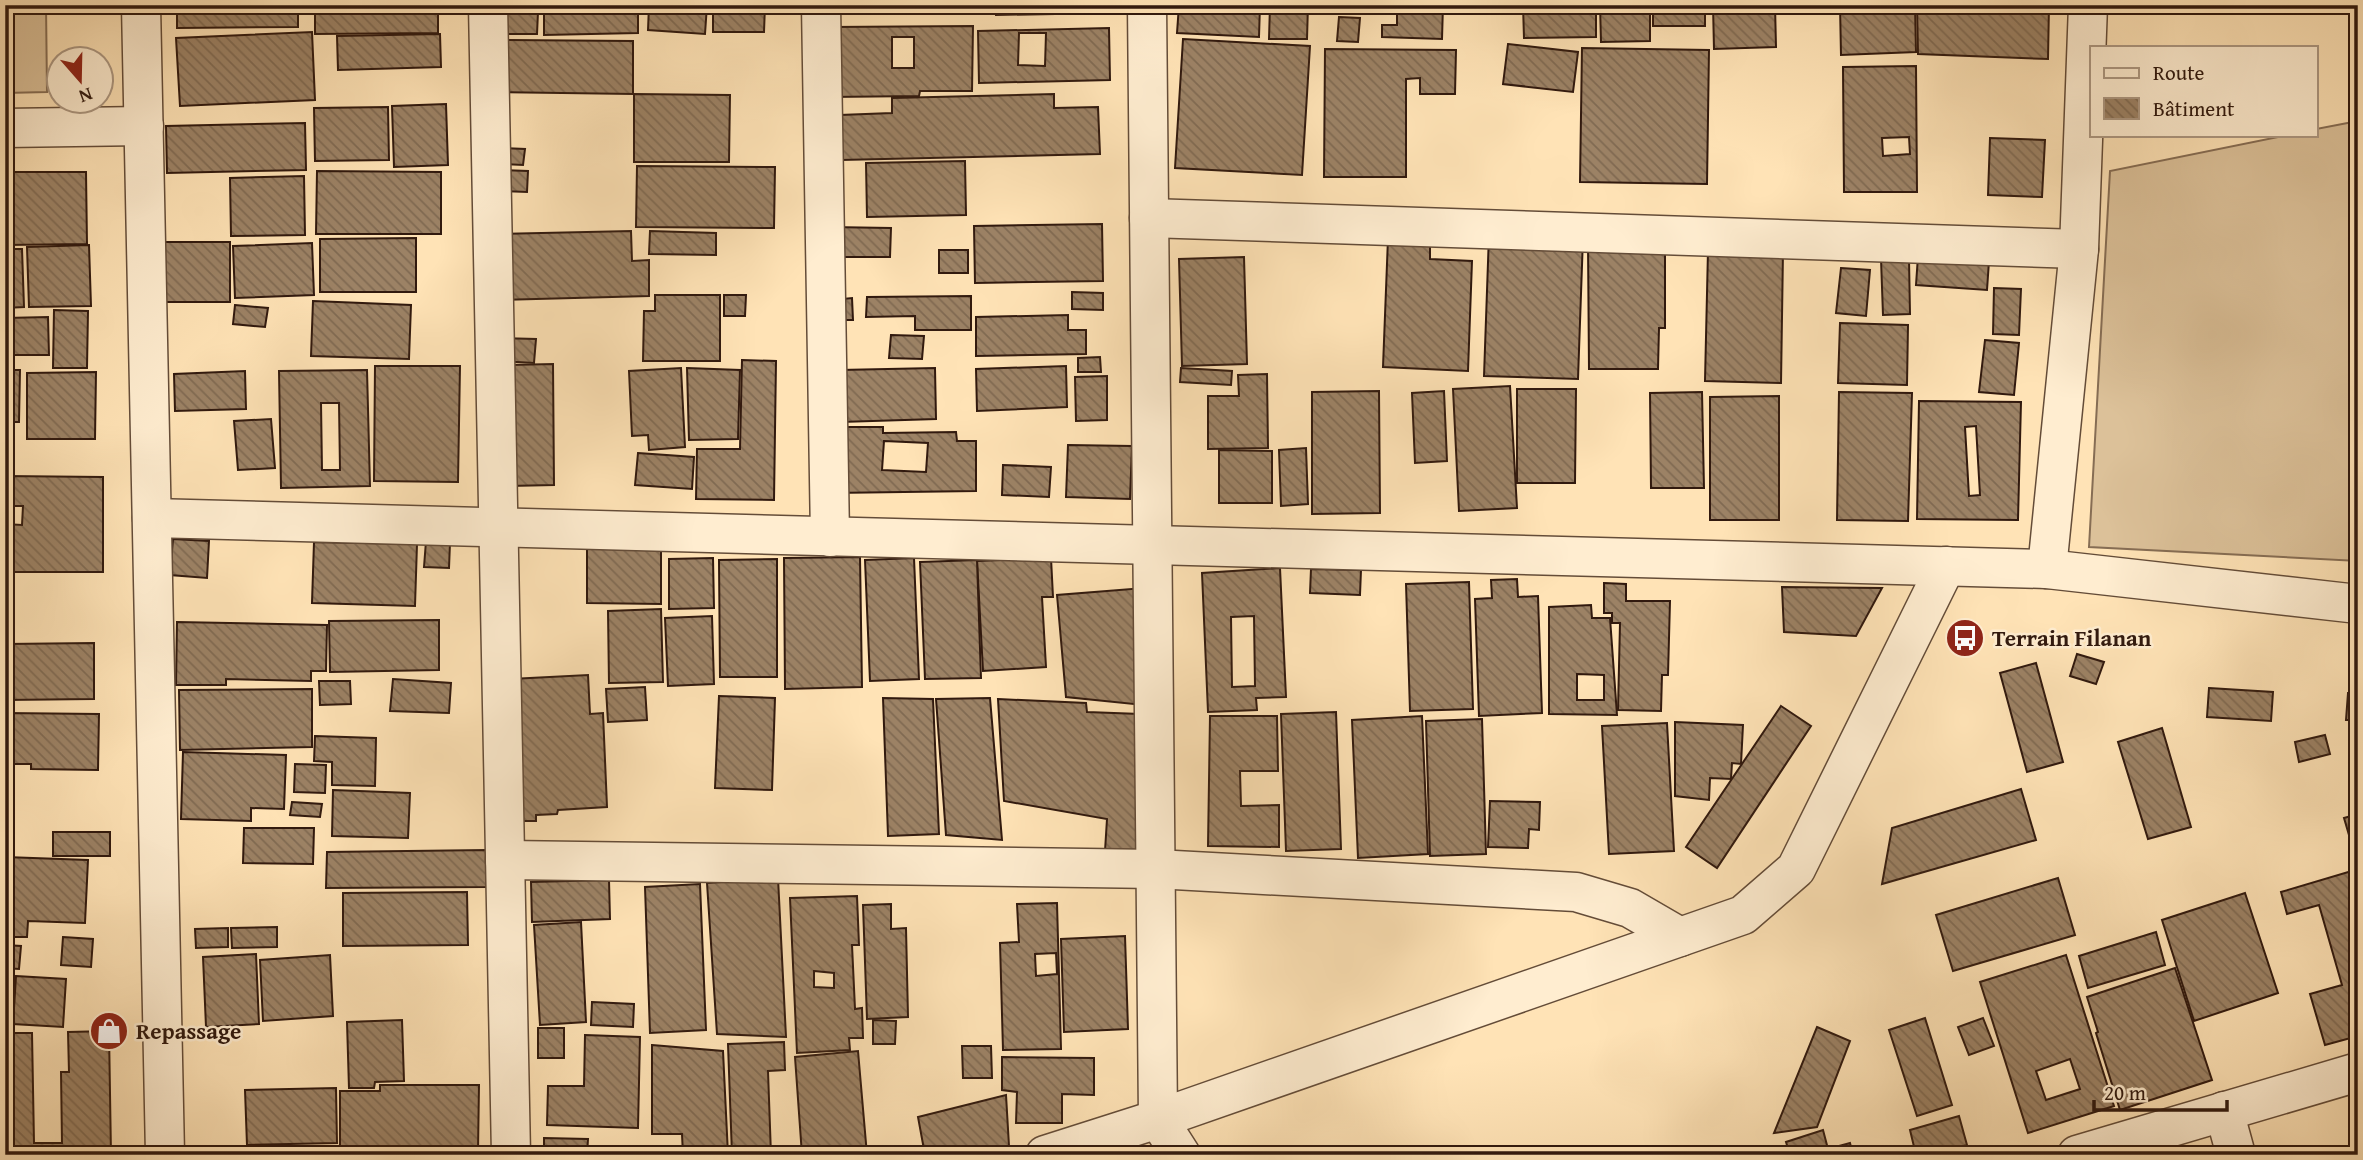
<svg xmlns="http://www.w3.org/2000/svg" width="2363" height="1160" font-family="'Gentium Book Plus',serif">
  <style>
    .grass { fill: #dcc199; stroke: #866d54; stroke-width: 2 }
    .building { fill: url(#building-back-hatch); stroke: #31190e; stroke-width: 2; fill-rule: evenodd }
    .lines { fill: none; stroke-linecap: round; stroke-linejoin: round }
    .street-casing { stroke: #644c38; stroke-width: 41 }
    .street { stroke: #ffedd0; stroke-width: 38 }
    .labels { text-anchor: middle; stroke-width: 5; stroke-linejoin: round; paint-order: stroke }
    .poi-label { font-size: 23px; font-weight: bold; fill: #31190e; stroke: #ffedd0; text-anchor: start }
  </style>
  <defs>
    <pattern id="building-back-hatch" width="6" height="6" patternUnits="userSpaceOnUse" patternTransform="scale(1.75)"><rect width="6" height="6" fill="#9c8265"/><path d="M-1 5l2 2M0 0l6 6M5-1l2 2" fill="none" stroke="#806a52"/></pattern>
  </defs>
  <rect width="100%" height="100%" fill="#ffe3b6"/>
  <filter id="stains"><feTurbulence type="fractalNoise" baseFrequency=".00286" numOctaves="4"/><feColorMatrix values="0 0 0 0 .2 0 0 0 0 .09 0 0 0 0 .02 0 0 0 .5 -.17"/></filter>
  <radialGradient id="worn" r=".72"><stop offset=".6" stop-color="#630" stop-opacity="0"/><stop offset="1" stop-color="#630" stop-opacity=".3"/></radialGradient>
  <!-- grass -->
  <g class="grass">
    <path d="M5,5H46L47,92L5,93Z"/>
    <path d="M2358,121V561L2089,547L2110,171L2288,135H2316V129Z"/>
  </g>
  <!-- building -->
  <g class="building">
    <path d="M177,5H298V27L177,28Z"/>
    <path d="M315,5H438V33L315,34Z"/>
    <path d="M544,5H638V33L544,35Z"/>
    <path d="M649,5H707L705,34L648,30Z"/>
    <path d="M713,5H765L764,32H713Z"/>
    <path d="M996,5H1108V13L996,15Z"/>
    <path d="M1179,5H1260L1259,37L1177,33Z"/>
    <path d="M1270,5H1308L1307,39H1269Z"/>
    <path d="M1443,5L1442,39L1382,37V25H1397V6Z"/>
    <path d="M1523,5H1596V37L1524,38Z"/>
    <path d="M1600,5H1650V41L1601,42Z"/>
    <rect x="1653" y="5" width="52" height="21"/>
    <path d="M1713,5H1775L1776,47L1714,49Z"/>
    <path d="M1840,5H1915L1916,52L1841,55Z"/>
    <path d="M1917,5H2049L2048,59L1918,54Z"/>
    <path d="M500,12H538L537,34H500Z"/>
    <path d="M1339,17L1360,18L1358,42L1337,41Z"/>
    <path d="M973,26L972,91H920L919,96L830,97V27ZM892,37H914V68H892Z"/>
    <path d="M1109,28L1110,80L979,83L978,31ZM1019,33H1046L1045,66L1018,65Z"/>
    <path d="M312,32L315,100L180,106L176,38Z"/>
    <path d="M440,34L441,67L338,70L337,36Z"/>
    <path d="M1183,39L1310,46L1302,175L1175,168Z"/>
    <path d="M499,40L633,41V94L499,92Z"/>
    <path d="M1508,44L1578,52L1573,92L1503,84Z"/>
    <path d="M1582,48L1709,50L1707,184L1580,182Z"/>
    <path d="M1325,49L1456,50L1455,94H1420V78L1406,79V177H1324Z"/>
    <path d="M1916,66L1917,192H1844L1843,67ZM1909,137L1910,154L1883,156L1882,138Z"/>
    <path d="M634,94L730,95L729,162H634Z"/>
    <path d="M1054,94V108L1098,107L1100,154L841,160L840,115L892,113V98Z"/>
    <path d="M446,104L448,165L394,167L392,106Z"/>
    <path d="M388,107L389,160L315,161L314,108Z"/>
    <path d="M305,123L306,170L167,173L166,126Z"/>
    <path d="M1990,138L2045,140L2042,197L1988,195Z"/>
    <path d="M500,148L525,149L523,165L500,164Z"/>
    <path d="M965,161L966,215L867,217L866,163Z"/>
    <path d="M637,166L775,167L774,228L636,227Z"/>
    <path d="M500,170L528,171L527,192L499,191Z"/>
    <path d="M317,171L441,172V234H316Z"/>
    <path d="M5,172H86L87,244L5,245Z"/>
    <path d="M304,176L305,235L231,236L230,178Z"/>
    <path d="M1102,224L1103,281L975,283L974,226Z"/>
    <path d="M830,227L891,228L890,257H830Z"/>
    <path d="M631,231L632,261L649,260V296L502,300L501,234Z"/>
    <path d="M650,231L716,233V255L649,254Z"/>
    <path d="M1489,234L1583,237L1578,379L1484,376Z"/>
    <path d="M416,238V292H320V239Z"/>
    <path d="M1388,238L1430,239V259L1472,261L1468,371L1383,367Z"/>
    <path d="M1665,241V328H1659L1658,369H1589L1588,242Z"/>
    <rect x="164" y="242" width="66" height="60"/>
    <path d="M312,243L314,295L235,298L233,246Z"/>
    <path d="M89,245L91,306L29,307L27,247Z"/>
    <path d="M5,249H22L24,307L5,308Z"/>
    <rect x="939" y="250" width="29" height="23"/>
    <path d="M1708,250L1783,251L1781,383L1705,381Z"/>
    <path d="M1918,256L1989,261L1987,290L1916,285Z"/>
    <path d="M1244,257L1247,364L1182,366L1179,259Z"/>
    <path d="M1881,259H1909L1910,314L1883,315Z"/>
    <path d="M1841,268L1870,270L1866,316L1836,313Z"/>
    <path d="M1994,288L2021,289L2019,335L1993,334Z"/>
    <path d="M1072,292L1103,293V310L1072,309Z"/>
    <path d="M655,295H720V361H643L644,311H655Z"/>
    <path d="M724,295H746L745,316H724Z"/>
    <path d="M971,296V330H915V316L866,317L867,297Z"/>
    <path d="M852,298L853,320H835L833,300Z"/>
    <path d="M313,301L411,305L409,359L311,356Z"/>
    <path d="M235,305L268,308L265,327L233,324Z"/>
    <path d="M54,310L88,311L87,368H53Z"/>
    <path d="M1068,315V330H1086V354L976,356V317Z"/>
    <path d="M48,317L49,355H5V318Z"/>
    <path d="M1840,323L1908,325L1907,385L1838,383Z"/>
    <path d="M891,335L924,336L922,359L889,358Z"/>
    <path d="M500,338L536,339L534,363L499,361Z"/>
    <path d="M1985,340L2019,343L2014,395L1979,392Z"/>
    <path d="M1100,357L1101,372H1078V358Z"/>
    <path d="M742,360L776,361L774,500L696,499L697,449H740Z"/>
    <path d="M553,364L554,485L506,486V365Z"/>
    <path d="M375,366H460L458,482L374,481Z"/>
    <path d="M1066,366L1067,407L977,411L976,369Z"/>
    <path d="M681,368L685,447L649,450L648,435L632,436L629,371Z"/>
    <path d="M687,368L740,370L738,439L689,440Z"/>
    <path d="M935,368L936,419L841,422L840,370Z"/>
    <path d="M1181,368L1232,371L1231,385L1180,382Z"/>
    <path d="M5,370H20L19,422H5Z"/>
    <path d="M367,370L370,486L281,488L279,371ZM321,403H339L340,470H322Z"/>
    <path d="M245,371L246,409L175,411L174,374Z"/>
    <path d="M96,372L95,439H27V373Z"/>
    <path d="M1267,374L1268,448L1208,449V396H1239L1238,375Z"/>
    <path d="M1107,376V420L1076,421L1075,377Z"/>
    <path d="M1510,386L1517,508L1459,511L1453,389Z"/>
    <path d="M1517,389H1576L1575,483H1517Z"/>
    <path d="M1379,391L1380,513L1312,514V392Z"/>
    <path d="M1444,391L1447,461L1415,463L1412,393Z"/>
    <path d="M1702,392L1704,488H1651L1650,393Z"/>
    <path d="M1839,392L1912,393L1908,521L1837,520Z"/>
    <path d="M1779,396V520H1710V397Z"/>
    <path d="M1919,401L2021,402L2018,520L1917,519ZM1976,426L1980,495L1969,496L1965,427Z"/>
    <path d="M271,419L275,468L238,470L234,421Z"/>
    <path d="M841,427H883V433L956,432L957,441H976V491L832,493ZM884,441L928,443L926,472L882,470Z"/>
    <path d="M1068,445L1132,446L1130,499L1066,497Z"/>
    <path d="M1306,448L1308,504L1281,506L1279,450Z"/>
    <path d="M1219,450L1272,451V503H1219Z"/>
    <path d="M638,453L694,457L692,489L635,485Z"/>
    <path d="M1003,465L1051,467L1049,497L1002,495Z"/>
    <path d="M5,476L103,477V572H5V524L22,525L23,506H5Z"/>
    <path d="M173,539L209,541L207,578L170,575Z"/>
    <path d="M426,541L450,543L449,568L424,567Z"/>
    <path d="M314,542L417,544L415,606L312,603Z"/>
    <path d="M587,548L661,549V604L587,603Z"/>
    <path d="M860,557L862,687L785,689L784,558Z"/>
    <path d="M713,558L714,608L669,609V559Z"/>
    <path d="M914,558L919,679L870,681L865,560Z"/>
    <path d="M1051,558L1053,597H1042L1046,667L983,671L977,561Z"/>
    <path d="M777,559V677H720L719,560Z"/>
    <path d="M977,560L981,678L925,679L920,562Z"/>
    <path d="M1280,568L1286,697L1256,698L1257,710L1208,712L1202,573ZM1254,616L1255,686L1232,687L1231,617Z"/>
    <path d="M1311,569L1361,570L1360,595L1310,593Z"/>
    <path d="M1517,579L1518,597L1538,596L1542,713L1479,716L1475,599L1492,598L1491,580Z"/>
    <path d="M1469,582L1473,709L1410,711L1406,584Z"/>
    <path d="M1604,583L1626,584V601H1670L1668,675H1662L1661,711L1618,710L1620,623H1612V613H1604Z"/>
    <path d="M1782,587L1882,588L1856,636L1784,632Z"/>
    <path d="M1144,588L1153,706L1066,697L1057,595Z"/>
    <path d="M1591,605L1592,618H1610L1617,715L1549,714V607ZM1577,674L1604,675V700H1577Z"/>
    <path d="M661,609L663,682L609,683L608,611Z"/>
    <path d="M712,616L714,684L668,686L665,618Z"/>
    <path d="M439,620V670L330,672L329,621Z"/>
    <path d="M177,622L327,625L326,671H311V681L226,679V685H176Z"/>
    <path d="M94,643V699L5,700V644Z"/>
    <path d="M2077,654L2104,662L2096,684L2070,676Z"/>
    <path d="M2036,663L2063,762L2027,772L2000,673Z"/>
    <path d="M588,675L590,714L603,713L607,807L558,810L557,814L536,815V821H517L511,679Z"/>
    <path d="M393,679L451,683L449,713L390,711Z"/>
    <path d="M319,681H350L351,704L320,705Z"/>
    <path d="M645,687L647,720L608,722L606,689Z"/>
    <path d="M2209,688L2273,692L2271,721L2207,717Z"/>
    <path d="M312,689V747L180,750L179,690Z"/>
    <path d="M2348,693L2358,694V720H2346Z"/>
    <path d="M719,696L775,698L772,790L715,788Z"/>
    <path d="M883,698L933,699L939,834L888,836Z"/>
    <path d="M990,698L1002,840L946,835L936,699Z"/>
    <path d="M998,699L1086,703L1087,712L1140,714L1149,853L1105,851L1107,819L1004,801Z"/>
    <path d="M1781,706L1811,726L1717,868L1686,847Z"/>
    <path d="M1336,712L1341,849L1286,851L1281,714Z"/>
    <path d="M5,713L99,714L98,770L31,769V764H5Z"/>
    <path d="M1210,716H1277L1278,771H1240L1241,806L1279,805V847L1208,846Z"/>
    <path d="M1422,716L1428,854L1358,858L1352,720Z"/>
    <path d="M1482,719L1486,854L1430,856L1426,721Z"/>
    <path d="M1675,722L1743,725L1741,764L1732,763L1731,779L1710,778L1709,800L1675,796Z"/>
    <path d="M1667,723L1674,851L1609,854L1602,726Z"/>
    <path d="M2162,728L2191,827L2148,839L2118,742Z"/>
    <path d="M2325,735L2330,754L2299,762L2295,742Z"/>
    <path d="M315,736L376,738L375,786L332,785V762L314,761Z"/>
    <path d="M183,752L286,755L284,809L251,808V821L181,819Z"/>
    <path d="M295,764L326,765L325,793L294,792Z"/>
    <path d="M2021,789L2036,840L1882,884L1892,828Z"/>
    <path d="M333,790L410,793L408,838L332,836Z"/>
    <path d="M1490,801L1540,802L1539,830L1529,829L1528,848L1488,847Z"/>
    <path d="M292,802L322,804L320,817L290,815Z"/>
    <path d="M2358,814V859H2356L2344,818Z"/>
    <path d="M244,828H314L313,864L243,863Z"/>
    <rect x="53" y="832" width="57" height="24"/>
    <path d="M487,850V887L326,888L327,852Z"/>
    <path d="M5,857L88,860L85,923L28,921L27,937H5Z"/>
    <path d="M2355,870L2358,880V1036L2325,1045L2310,994L2342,985L2319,905L2287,914L2281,892Z"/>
    <path d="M778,878L786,1037L717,1034L707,883Z"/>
    <path d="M2058,878L2075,935L1953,971L1936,915Z"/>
    <path d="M609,880L610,919L532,922L531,882Z"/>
    <path d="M700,884L706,1030L650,1033L645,887Z"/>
    <path d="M467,892L468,945L343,946V893Z"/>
    <path d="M2245,893L2278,993L2194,1021L2162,920Z"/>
    <path d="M857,896L859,945H852L855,1009L862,1008L863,1038H849L850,1050L797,1053L790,898ZM814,971L834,973V988L814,987Z"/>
    <path d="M1057,903L1061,1049L1003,1050L1000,943L1019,942L1017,904ZM1056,953L1057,974L1036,976L1035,954Z"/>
    <path d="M891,904V929L906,928L908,1017L867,1019L863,905Z"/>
    <path d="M581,922L586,1022L540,1025L534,925Z"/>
    <path d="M277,927V947L232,948L231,928Z"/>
    <path d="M228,928V947L196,948L195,929Z"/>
    <path d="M2156,932L2165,965L2088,988L2079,956Z"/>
    <path d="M1125,936L1128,1029L1064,1032L1061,939Z"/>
    <path d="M63,937L93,939L91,967L61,965Z"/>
    <path d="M5,945L21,946L19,969L5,968Z"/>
    <path d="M256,954L259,1024L206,1027L203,957Z"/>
    <path d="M330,955L333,1016L263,1021L260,960Z"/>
    <path d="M2066,955L2114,1106L2028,1133L1980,982ZM2070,1059L2080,1089L2046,1100L2036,1071Z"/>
    <path d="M2175,968L2212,1080L2120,1110L2096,1033L2098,1032L2087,997Z"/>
    <path d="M5,976L12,977L8,1028H5Z"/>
    <path d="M16,976L66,979L63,1027L13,1024Z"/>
    <path d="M592,1002L634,1004L633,1027L591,1025Z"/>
    <path d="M1925,1018L1952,1105L1917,1116L1889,1030Z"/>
    <path d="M1983,1018L1994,1046L1969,1055L1958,1027Z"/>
    <path d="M402,1020L404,1081L375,1082L374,1088H349L347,1022Z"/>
    <path d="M873,1020L896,1021L895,1044H873Z"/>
    <path d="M1817,1027L1850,1041L1817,1127L1774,1133Z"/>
    <rect x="538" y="1028" width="26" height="30"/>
    <path d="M109,1031L111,1155H5V1033H32L34,1143H62L61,1072H69L68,1032Z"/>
    <path d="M585,1035L640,1037L638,1128L547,1125L548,1086H584Z"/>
    <path d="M784,1042L785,1070L768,1071L771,1155H732L728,1044Z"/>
    <path d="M652,1045L723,1051L728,1155H683L682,1134H652Z"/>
    <path d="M962,1046H991L992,1078H963Z"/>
    <path d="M858,1051L867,1155H802L795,1057Z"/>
    <path d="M1002,1057L1094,1058V1095L1062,1094V1123H1016L1017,1092L1002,1090Z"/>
    <path d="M380,1085H479L478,1151H434V1146H340V1091H380Z"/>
    <path d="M336,1088L337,1143L247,1145L245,1090Z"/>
    <path d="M1006,1095L1009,1146L977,1155H925L918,1117Z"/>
    <path d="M1959,1116L1967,1145L1932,1155H1916L1910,1130Z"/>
    <path d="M1823,1130L1828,1149L1850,1143L1853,1155H1790L1786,1142Z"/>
    <path d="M544,1138L588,1139L587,1155H544Z"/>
    <path d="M341,1151V1155H257Z"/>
    <path d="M416,1152V1155H350V1154Z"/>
  </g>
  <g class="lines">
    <defs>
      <g id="street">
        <path d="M141,5L165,1155"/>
        <path d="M488,5L511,1155"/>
        <path d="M821,5L830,537"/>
        <path d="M1147,5L1158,1119L1181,1155"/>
        <path d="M5,128L144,126"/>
        <path d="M1149,218L2079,249"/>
        <path d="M152,518L2047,569L2358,604"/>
        <path d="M2047,569L2079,249L2088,5"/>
        <path d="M505,860L1156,869L1576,892L1630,908L1680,937"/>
        <path d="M2224,1111L2236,1155"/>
        <path d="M1045,1155L1158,1119L1743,915L1796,869L1946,566"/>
        <path d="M2077,1155L2358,1072"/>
      </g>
    </defs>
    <!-- street casing -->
    <use href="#street" class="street-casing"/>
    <!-- street -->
    <use href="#street" class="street"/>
  </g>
  <!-- icons -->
  <defs>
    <symbol id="bus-disc" viewBox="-11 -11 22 22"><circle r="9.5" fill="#8f2418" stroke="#ffedd0"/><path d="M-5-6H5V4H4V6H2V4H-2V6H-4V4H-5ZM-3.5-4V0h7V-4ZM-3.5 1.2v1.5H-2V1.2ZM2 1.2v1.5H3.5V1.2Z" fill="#fff"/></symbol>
    <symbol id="shop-disc" viewBox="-11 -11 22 22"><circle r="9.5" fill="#8f2418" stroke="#ffedd0"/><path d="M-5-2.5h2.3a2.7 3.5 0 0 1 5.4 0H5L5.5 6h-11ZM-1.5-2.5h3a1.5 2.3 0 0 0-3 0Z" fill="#fff"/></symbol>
  </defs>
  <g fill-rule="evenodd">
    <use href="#bus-disc" x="1943" y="616" width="44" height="44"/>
    <use href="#shop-disc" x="87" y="1009" width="44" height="44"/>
  </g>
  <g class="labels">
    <!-- poi labels -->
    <g class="poi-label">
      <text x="1992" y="646">Terrain Filanan</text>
      <text x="136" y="1039">Repassage</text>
    </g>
  </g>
  <!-- margin -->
  <rect width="2363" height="1160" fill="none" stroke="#ffe3b6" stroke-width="28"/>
  <rect x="7" y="7" width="2349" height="1146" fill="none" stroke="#31190e" stroke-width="3.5"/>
  <rect x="14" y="14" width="2335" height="1132" fill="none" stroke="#31190e" stroke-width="2"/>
  <!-- legend -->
  <rect x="2090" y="46" width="228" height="91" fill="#ffedd0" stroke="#ad9882" stroke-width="2"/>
  <rect x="2104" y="68" width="35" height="10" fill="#ffedd0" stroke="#ad9882" stroke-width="2"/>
  <text x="2153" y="80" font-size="21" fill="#31190e">Route</text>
  <rect x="2104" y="98" width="35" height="21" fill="url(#building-back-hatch)" stroke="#ad9882" stroke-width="2"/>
  <text x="2153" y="116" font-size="21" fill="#31190e">Bâtiment</text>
  <!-- north arrow -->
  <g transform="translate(80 80) rotate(160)"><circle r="33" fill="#ffedd0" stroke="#ad9882" stroke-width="2"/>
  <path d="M0-5L12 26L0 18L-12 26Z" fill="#8f2418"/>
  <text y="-10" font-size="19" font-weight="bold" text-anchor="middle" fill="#31190e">N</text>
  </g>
  <!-- scale -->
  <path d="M2094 1100v10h133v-10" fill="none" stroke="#31190e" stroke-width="3.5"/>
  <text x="2104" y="1100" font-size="21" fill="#31190e" stroke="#ffedd0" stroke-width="5" paint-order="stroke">20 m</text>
  <rect width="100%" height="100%" filter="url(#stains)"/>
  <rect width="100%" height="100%" fill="url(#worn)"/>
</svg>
